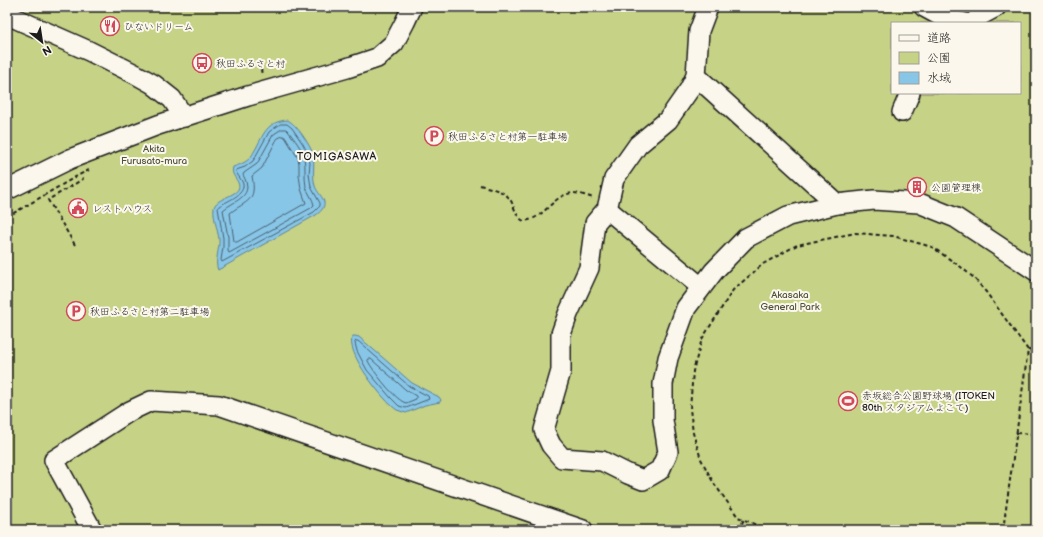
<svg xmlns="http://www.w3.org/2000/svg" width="1043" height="537" font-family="'Balsamiq Sans','Klee One',sans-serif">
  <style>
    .green { fill: #c6d286; stroke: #717751; fill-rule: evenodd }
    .water { fill: #88c6e8; stroke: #5d8296 }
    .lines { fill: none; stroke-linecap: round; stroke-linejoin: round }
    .shore { stroke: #47606e; stroke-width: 1 }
    .minor-casing { stroke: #1c1c1c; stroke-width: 22 }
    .path { stroke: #1c1c1c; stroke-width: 2; stroke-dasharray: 4 3; stroke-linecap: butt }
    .minor { stroke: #fbf7ec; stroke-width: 19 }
    .labels { text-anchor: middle; stroke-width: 4; stroke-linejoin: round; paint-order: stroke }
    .poi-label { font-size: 10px; fill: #1c1c1c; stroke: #fbf7ec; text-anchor: start }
    .park-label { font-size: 10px; fill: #4f533c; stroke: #fbf7ec }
    .neighbourhood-label { font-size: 11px; letter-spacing: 1px; fill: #1c1c1c; stroke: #fbf7ec }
  </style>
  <rect width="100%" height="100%" fill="#f7e3d9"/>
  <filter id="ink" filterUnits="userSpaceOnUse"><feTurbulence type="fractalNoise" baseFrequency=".025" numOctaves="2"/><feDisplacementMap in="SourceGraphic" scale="8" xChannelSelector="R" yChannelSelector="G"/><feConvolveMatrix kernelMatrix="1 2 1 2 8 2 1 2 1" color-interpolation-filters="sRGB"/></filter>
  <g filter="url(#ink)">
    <!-- green -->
    <path class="green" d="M7,7H1036V530H7ZM892,23H1020V93H892Z"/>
    <!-- water -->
    <g class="water">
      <path d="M287,120C296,123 310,145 313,154C315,165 312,175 315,186C317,192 323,197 324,202C325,208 320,212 316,215L218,270C214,262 220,248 219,239C218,231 211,211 215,205C219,198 238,195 239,187C239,179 230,176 233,167C239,165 245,163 250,158C252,156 253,153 255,150C264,134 266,122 287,120Z"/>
      <path d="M353,336H355L359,337L412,383L439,397L441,400L440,402L425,405L406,413C403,412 400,411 397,410C384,402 343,350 353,336Z"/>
    </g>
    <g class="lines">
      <!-- shore -->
      <g class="shore">
        <path d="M281,124H287L292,128L303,144L308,154L310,163L309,174L311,187L320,203V206L314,212L222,262L221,260L223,247V238L218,208L219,206C227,201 245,195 243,184C242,180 238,176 236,172V170L245,167L253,161L269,132L273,129Z"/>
        <path d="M282,129H286L288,131C294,139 302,148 304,158C306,168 304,177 306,187C308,193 313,199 314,205L311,208L231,252L229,253L228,251V237L223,210C237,199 255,196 243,175L244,173L257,164L273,135Z"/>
        <path d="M283,136L285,137L298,158L299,164V175L301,189L306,203L237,242H235L234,241L230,213C247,200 257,202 252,176L262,168L277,139Z"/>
        <path d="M356,341H358L409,386L428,396L429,399L406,408L399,406L391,398L367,370L357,351L355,343Z"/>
        <path d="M369,359H371L406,390L416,396V399L406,403C396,401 373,371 368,361Z"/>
      </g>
      <defs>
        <g id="minor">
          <path d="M708,7L699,31L696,76L837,204L874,200L919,203L956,218L1036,271"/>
          <path d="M924,7L946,19L966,23"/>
          <path d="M7,14L12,17L89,51L135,74L153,84L172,99L184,117"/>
          <path d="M973,23L981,15L996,7"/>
          <path d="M696,76L689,90L668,120L638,145L614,179L607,209L595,223L589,268L568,314L561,334V371L544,430L551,445L562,458L602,461L628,474L643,480L660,470L668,452L663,420V384L668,358L686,308L714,271L746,238L788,216L837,204"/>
          <path d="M902,112L910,93"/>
          <path d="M7,190L70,159L158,125L248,96L347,68L377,58L394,43L405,22L412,7"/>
          <path d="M607,209L701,287"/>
          <path d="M92,530L54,460L130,411L151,401L219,405L583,530"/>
        </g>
      </defs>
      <!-- minor casing -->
      <use href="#minor" class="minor-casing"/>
      <!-- path -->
      <g class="path">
        <path d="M261,69L262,76"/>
        <path d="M480,185C489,188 503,190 509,198C515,205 514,216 524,221C545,219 551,196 572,193C579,193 587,196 593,198"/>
        <path d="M7,217L77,176L89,170"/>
        <path d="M75,245L48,200L83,179L80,174"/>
        <path d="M1028,350L1036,351"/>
        <path d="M1016,433L1036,434"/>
        <path d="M739,530L744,519"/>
        <path d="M768,530L738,517L713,482L701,459L693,433L690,409L693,371L702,339L733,290L763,264L797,245L855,233L893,236L932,247L961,267L974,278L986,292L1028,350L1004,523L999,530"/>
      </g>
      <!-- minor -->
      <use href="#minor" class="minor"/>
    </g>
  </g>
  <!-- icons -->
  <defs>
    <symbol id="restaurant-ring" viewBox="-11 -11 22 22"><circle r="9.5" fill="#fbf7ec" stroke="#d1495b" stroke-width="1.5"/><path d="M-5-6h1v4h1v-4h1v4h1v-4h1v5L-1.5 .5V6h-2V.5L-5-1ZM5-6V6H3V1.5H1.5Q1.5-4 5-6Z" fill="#d1495b"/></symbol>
    <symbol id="bus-ring" viewBox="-11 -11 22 22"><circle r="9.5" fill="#fbf7ec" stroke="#d1495b" stroke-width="1.5"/><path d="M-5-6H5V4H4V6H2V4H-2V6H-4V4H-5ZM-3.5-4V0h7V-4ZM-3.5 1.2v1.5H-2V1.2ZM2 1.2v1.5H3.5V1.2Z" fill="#d1495b"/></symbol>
    <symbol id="parking-ring" viewBox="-11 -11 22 22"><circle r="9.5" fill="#fbf7ec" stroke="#d1495b" stroke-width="1.5"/><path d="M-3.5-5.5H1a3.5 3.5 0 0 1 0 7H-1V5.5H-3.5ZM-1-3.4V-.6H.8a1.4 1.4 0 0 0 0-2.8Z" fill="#d1495b"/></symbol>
    <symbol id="building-ring" viewBox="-11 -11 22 22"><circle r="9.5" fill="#fbf7ec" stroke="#d1495b" stroke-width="1.5"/><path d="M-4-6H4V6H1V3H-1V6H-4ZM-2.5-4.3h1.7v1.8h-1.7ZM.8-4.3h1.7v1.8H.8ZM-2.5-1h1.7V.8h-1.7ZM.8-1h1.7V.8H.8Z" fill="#d1495b"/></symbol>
    <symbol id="civic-ring" viewBox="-11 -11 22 22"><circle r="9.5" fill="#fbf7ec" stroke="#d1495b" stroke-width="1.5"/><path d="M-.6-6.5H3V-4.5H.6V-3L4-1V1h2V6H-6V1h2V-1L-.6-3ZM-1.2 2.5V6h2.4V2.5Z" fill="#d1495b"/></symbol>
    <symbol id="stadium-ring" viewBox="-11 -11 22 22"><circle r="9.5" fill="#fbf7ec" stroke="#d1495b" stroke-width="1.5"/><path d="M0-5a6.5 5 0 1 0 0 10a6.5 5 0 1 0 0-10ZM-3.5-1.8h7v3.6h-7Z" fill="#d1495b"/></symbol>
  </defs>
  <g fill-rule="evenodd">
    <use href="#restaurant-ring" x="99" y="15" width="22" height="22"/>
    <use href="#bus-ring" x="191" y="52" width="22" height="22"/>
    <use href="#parking-ring" x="423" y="125" width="22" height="22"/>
    <use href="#building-ring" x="906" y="176" width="22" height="22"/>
    <use href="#civic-ring" x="67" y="197" width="22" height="22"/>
    <use href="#parking-ring" x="65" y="300" width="22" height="22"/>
    <use href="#stadium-ring" x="837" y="390" width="22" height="22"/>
  </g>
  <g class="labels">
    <!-- poi labels -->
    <g class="poi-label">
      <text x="124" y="30">ひないドリーム</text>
      <text x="216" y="67">秋田ふるさと村</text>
      <text x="448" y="140">秋田ふるさと村第一駐車場</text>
      <text x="931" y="191">公園管理棟</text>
      <text x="92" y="212">レストハウス</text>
      <text x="90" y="315">秋田ふるさと村第二駐車場</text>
      <text x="862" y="399">赤坂総合公園野球場 (ITOKEN<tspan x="862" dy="12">80th スタジアムよこて)</tspan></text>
    </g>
    <!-- park labels -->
    <g class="park-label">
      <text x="154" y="152">Akita<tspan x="154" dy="12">Furusato-mura</tspan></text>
      <text x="790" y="298">Akasaka<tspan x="790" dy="12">General Park</tspan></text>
    </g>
    <!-- neighbourhood labels -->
    <g class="neighbourhood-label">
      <text x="337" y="160">TOMIGASAWA</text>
    </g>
  </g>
  <!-- margin -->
  <rect width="1043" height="537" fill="none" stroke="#fbf7ec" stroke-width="24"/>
  <rect x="12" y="12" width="1019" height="513" fill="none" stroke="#1c1c1c" stroke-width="1.5" filter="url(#ink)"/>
  <!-- legend -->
  <rect x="891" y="22" width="130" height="72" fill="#fbf7ec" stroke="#a29f99"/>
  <rect x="899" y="35" width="20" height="6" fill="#fbf7ec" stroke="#a29f99"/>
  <text x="927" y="42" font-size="12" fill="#1c1c1c">道路</text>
  <rect x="899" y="52" width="20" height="12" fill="#c6d286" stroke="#a29f99"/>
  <text x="927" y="62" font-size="12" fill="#1c1c1c">公園</text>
  <rect x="899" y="72" width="20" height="12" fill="#88c6e8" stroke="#a29f99"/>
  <text x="927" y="82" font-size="12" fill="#1c1c1c">水域</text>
  <!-- north arrow -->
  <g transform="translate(42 42) rotate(150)" stroke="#fbf7ec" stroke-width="3" paint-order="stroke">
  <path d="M0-3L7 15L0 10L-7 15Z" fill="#1c1c1c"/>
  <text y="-6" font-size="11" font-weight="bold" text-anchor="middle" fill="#1c1c1c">N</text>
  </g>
</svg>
